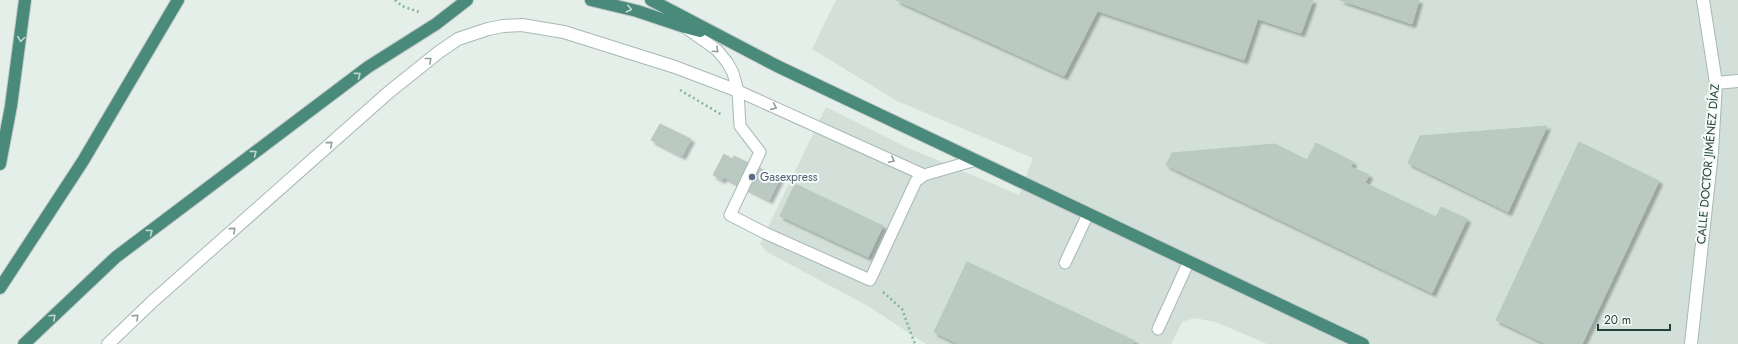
<svg xmlns="http://www.w3.org/2000/svg" width="1738" height="344" font-family="Jost,sans-serif">
  <style>
    .built { fill: #d3dfd9 }
    .building { fill: #bacac3; stroke: #b7c9c1; filter: url(#shadow) }
    .lines { fill: none; stroke-linecap: round; stroke-linejoin: round }
    .service-casing { stroke: #a7b8b1; stroke-width: 13 }
    .minor-casing { stroke: #a7b8b1; stroke-width: 14 }
    .trunk-casing { stroke: #c1cac7; stroke-width: 14 }
    .path { stroke: #84b3a3; stroke-width: 2.5; stroke-dasharray: 2 3; stroke-linecap: butt }
    .service { stroke: #fff; stroke-width: 11 }
    .minor { stroke: #fff; stroke-width: 12 }
    .trunk { stroke: #4a8a7a; stroke-width: 12 }
    .oneway { stroke: #c2d9d2 }
    .oneway2 { stroke: #91a09c }
    .service-dot { fill: #5c6f8a; stroke: #f6fbf8; stroke-width: 1.5 }
    .labels { text-anchor: middle; stroke-width: 4; stroke-linejoin: round; paint-order: stroke }
    .street-label { font-size: 12px; fill: #234238; stroke: #f6fbf8 }
    .service-label { font-size: 12px; fill: #4e5e75; stroke: #f6fbf8; text-anchor: start }
  </style>
  <defs>
    <filter id="shadow"><feDropShadow dx="3.5" dy="3.5" stdDeviation="1" flood-color="#0004"/></filter>
  </defs>
  <rect width="100%" height="100%" fill="#e5efea"/>
  <!-- built -->
  <path class="built" d="M836,0H1738V344H1267L1216,322L1194,318L1182,322L1171,344H926L868,306L767,252L760,244L826,107L906,147L1019,195L1033,158L897,101L812,49Z"/>
  <!-- building -->
  <g class="building">
    <path d="M896,0H1103L1064,76Z"/>
    <path d="M1103,0H1264L1244,60L1098,11Z"/>
    <path d="M1264,0H1313L1301,33L1258,19Z"/>
    <path d="M1340,0H1419L1412,24Z"/>
    <path d="M660,124L691,139L682,156L651,140Z"/>
    <path d="M1547,126L1508,212L1408,163L1420,136Z"/>
    <path d="M1579,142L1659,181L1582,344H1546L1496,320Z"/>
    <path d="M1316,143L1353,162L1351,167L1369,175L1365,183L1436,217L1441,207L1467,219L1432,293L1166,165L1172,153L1275,144L1307,160Z"/>
    <path d="M724,154L732,159L722,180L713,175Z"/>
    <path d="M734,156L780,178L769,200L724,177Z"/>
    <path d="M795,184L883,226L868,257L780,216Z"/>
    <path d="M967,262L1135,341L1133,344H959L934,332Z"/>
  </g>
  <g class="lines">
    <defs>
      <g id="service">
        <path d="M686,28L717,50L727,62L733,73L738,91L740,126L760,152L730,215L765,233L870,280L916,181L924,175"/>
        <path d="M738,91L924,175L976,160"/>
        <path d="M1065,263L1088,214"/>
        <path d="M1158,329L1189,261"/>
      </g>
      <g id="minor">
        <path d="M1716,83L1738,81"/>
        <path d="M108,344L153,301L389,92L439,52L458,39L488,29L503,26L522,25L564,32L675,67L738,91"/>
        <path d="M1691,344L1712,152L1716,83L1703,0"/>
      </g>
      <g id="trunk">
        <path d="M591,0L637,11L685,27L700,31"/>
        <path d="M651,0L777,66L1363,344"/>
        <path d="M0,164L11,106L25,0"/>
        <path d="M0,288L83,161L178,0"/>
        <path d="M24,344L116,257L368,67L436,24L467,0"/>
      </g>
    </defs>
    <!-- service casing -->
    <use href="#service" class="service-casing"/>
    <!-- minor casing -->
    <use href="#minor" class="minor-casing"/>
    <!-- trunk casing -->
    <use href="#trunk" class="trunk-casing"/>
    <!-- path -->
    <g class="path">
      <path d="M395,0L402,6L419,12"/>
      <path d="M680,90L722,115"/>
      <path d="M883,292L902,309L915,344"/>
    </g>
    <!-- service -->
    <use href="#service" class="service"/>
    <!-- minor -->
    <use href="#minor" class="minor"/>
    <!-- trunk -->
    <use href="#trunk" class="trunk"/>
  </g>
  <!-- one-way arrows -->
  <defs><path id="oneway-chevron" d="M-2-3.5L2.5 0L-2 3.5" fill="none" stroke-width="1.6" stroke-linecap="round" stroke-linejoin="round"/></defs>
  <g class="oneway">
    <use href="#oneway-chevron" transform="translate(629 9) rotate(13)"/>
    <use href="#oneway-chevron" transform="translate(21 39) rotate(98)"/>
    <use href="#oneway-chevron" transform="translate(358 75) rotate(-37)"/>
    <use href="#oneway-chevron" transform="translate(254 153) rotate(-37)"/>
    <use href="#oneway-chevron" transform="translate(150 232) rotate(-37)"/>
    <use href="#oneway-chevron" transform="translate(53 317) rotate(-43)"/>
  </g>
  <g class="oneway2">
    <use href="#oneway-chevron" transform="translate(716 50) rotate(42)"/>
    <use href="#oneway-chevron" transform="translate(429 60) rotate(-39)"/>
    <use href="#oneway-chevron" transform="translate(774 107) rotate(24)"/>
    <use href="#oneway-chevron" transform="translate(330 144) rotate(-41)"/>
    <use href="#oneway-chevron" transform="translate(892 160) rotate(25)"/>
    <use href="#oneway-chevron" transform="translate(233 230) rotate(-41)"/>
    <use href="#oneway-chevron" transform="translate(136 317) rotate(-44)"/>
  </g>
  <!-- markers -->
  <circle class="service-dot" cx="752" cy="177" r="4"/>
  <g class="labels">
    <!-- street labels -->
    <g class="street-label">
      <text transform="translate(1708 164) rotate(-85)" y="4">CALLE DOCTOR JIMÉNEZ DÍAZ</text>
    </g>
    <!-- service labels -->
    <g class="service-label">
      <text x="760" y="181">Gasexpress</text>
    </g>
  </g>
  <!-- scale -->
  <path d="M1598 324v6h72v-6" fill="none" stroke="#234238" stroke-width="2"/>
  <text x="1604" y="324" font-size="12" fill="#234238" stroke="#f6fbf8" stroke-width="3" paint-order="stroke">20 m</text>
</svg>
